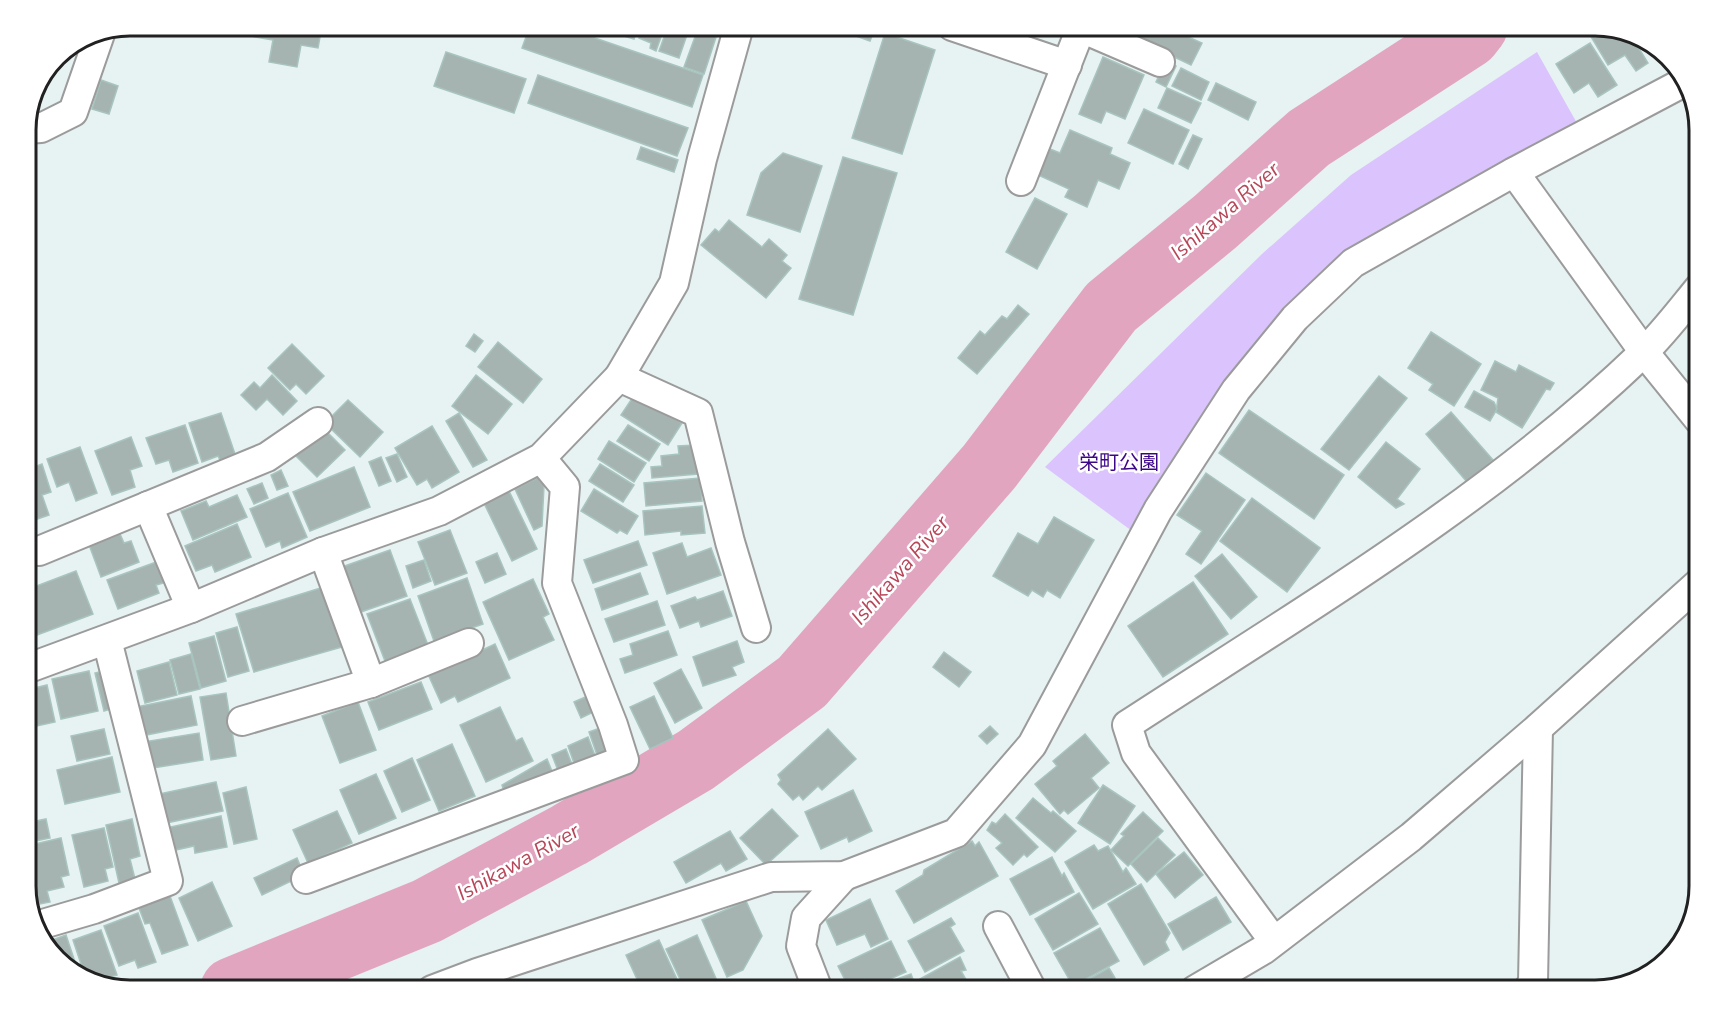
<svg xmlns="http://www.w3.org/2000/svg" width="1725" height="1016" font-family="'Nunito Sans','Noto Sans JP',sans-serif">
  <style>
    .park { fill: #dbc3fd }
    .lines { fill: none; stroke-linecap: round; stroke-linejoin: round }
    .river { stroke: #e1a5c0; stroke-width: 66 }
    .building { fill: #a6b4b1; stroke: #a8c4be; stroke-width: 1.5 }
    .street-casing { stroke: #9b9b9b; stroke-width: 32 }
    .street { stroke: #fff; stroke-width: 28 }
    .labels { text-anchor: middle; stroke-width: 5; stroke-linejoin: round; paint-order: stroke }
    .park-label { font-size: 20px; fill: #3c0688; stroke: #fff }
    .water-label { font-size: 21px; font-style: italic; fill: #b74659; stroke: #fff }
    .rim { fill: none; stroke: #212121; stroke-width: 3 }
  </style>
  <rect width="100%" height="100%" fill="#e7f2f2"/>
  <!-- park -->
  <path class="park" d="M1537,52L1578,125L1347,253L1132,531L1045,467L1262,254L1351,175Z"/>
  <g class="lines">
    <!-- river -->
    <path class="river" d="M233,990L427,911L569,835L696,760L802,682L989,467L1111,307L1215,222L1309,138L1468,35L1475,26"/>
  </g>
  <!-- building -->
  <g class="building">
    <path d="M216,26H322L318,48L301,45L297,67L269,62L273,40L216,30Z"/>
    <path d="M530,26H560L703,75L692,107L522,48Z"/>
    <path d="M598,26H615L613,30Z"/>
    <path d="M617,26H638L634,39L614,33Z"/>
    <path d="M643,26H665L656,51L650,48L651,43L639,38Z"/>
    <path d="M668,26H690L679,58L659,51Z"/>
    <path d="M699,26L718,31L704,74L684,67Z"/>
    <path d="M828,26H876L870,41Z"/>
    <path d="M1034,26H1049L1047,31Z"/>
    <path d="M1109,26H1188L1184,35L1202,43L1191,65Z"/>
    <path d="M1602,28L1647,40L1638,47L1648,63L1636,71L1625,55L1608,65L1590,35Z"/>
    <path d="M885,33L935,50L902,154L852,138Z"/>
    <path d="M1590,43L1617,85L1598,97L1589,83L1574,93L1556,64Z"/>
    <path d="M446,52L526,79L514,113L434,86Z"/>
    <path d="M1103,57L1144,75L1125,119L1106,111L1101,123L1079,114Z"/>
    <path d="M1166,61L1176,66L1166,87L1156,82Z"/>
    <path d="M1181,68L1209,82L1201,100L1172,86Z"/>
    <path d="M538,75L688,128L677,156L528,103Z"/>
    <path d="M101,80L118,86L109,114L92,109Z"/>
    <path d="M1216,83L1256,102L1248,120L1208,100Z"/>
    <path d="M1167,88L1201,103L1191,123L1158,108Z"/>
    <path d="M1144,109L1189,130L1173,164L1128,143Z"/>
    <path d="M1070,130L1112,148L1110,154L1130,163L1119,189L1098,180L1087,207L1065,197L1069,189L1038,175L1050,149L1060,153Z"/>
    <path d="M1193,135L1202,139L1188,169L1179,164Z"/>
    <path d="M641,147L678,160L674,172L637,159Z"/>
    <path d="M783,153L822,166L800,232L747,215L761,173Z"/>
    <path d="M843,157L897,173L853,315L799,299Z"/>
    <path d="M1035,198L1067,214L1037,269L1006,252Z"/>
    <path d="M729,220L762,247L769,239L787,255L782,261L791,268L766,298L701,245L715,229L719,232Z"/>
    <path d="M1018,305L1029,314L977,374L958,358L980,331L985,335L1002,316L1007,319Z"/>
    <path d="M1431,332L1481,364L1454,406L1429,390L1433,384L1408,368Z"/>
    <path d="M474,334L483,341L475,352L466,346Z"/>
    <path d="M498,342L542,379L523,403L478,367Z"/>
    <path d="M292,344L324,376L306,394L296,384L290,390L268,368Z"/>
    <path d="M1495,361L1516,372L1519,365L1554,383L1550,390L1546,389L1522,428L1496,412L1498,398L1481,390Z"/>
    <path d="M272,375L297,401L283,415L267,399L256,410L241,395L254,382L260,388Z"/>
    <path d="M476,375L512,404L488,434L452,406Z"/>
    <path d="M1379,376L1407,398L1349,470L1321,449Z"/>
    <path d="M1474,391L1494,402L1497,409L1490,421L1465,407Z"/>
    <path d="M635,394L682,423L668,445L621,415Z"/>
    <path d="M348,400L383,432L360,457L325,423Z"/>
    <path d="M1249,410L1344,475L1314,519L1219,453Z"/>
    <path d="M1451,412L1493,460L1467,482L1426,434Z"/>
    <path d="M221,413L235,454L220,460L218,456L202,462L189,423Z"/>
    <path d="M459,413L487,460L473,467L446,421Z"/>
    <path d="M185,425L198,463L173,472L169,460L156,464L146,438Z"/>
    <path d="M628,425L660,444L649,461L617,441Z"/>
    <path d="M432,426L459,472L432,488L427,479L417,485L395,448Z"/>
    <path d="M322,427L345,450L317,477L295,455Z"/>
    <path d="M131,437L142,466L130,470L135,487L112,495L95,451Z"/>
    <path d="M609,441L646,463L634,482L598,459Z"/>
    <path d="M1386,442L1420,469L1397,499L1404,504L1396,508L1358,477Z"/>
    <path d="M695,445L698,474L652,478L651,467L662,466L661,456L679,454L678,446Z"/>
    <path d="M80,447L97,493L76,501L69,482L57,487L47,459Z"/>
    <path d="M397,454L407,477L397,482L386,458Z"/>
    <path d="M381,457L391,481L379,486L369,462Z"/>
    <path d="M42,464L51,492L42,495L49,515L26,523V470Z"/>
    <path d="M600,464L634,485L623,502L589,481Z"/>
    <path d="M354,467L370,507L310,531L293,492Z"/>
    <path d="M281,470L288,486L277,490L271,475Z"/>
    <path d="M1206,473L1245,500L1201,564L1186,554L1202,531L1177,515Z"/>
    <path d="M541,476L544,485L542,526L534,530L515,489Z"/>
    <path d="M700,478L702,501L646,506L644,483Z"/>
    <path d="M262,483L268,498L254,504L247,489Z"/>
    <path d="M507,487L537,549L512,561L482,499Z"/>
    <path d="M594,489L638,516L627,534L620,530L617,533L581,511Z"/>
    <path d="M288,493L307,537L282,548L280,541L266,547L250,509Z"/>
    <path d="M237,495L247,517L193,540L181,511L206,501L209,507Z"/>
    <path d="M1252,498L1320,548L1287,592L1220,541Z"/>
    <path d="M702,506L705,533L681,535V531L645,535L643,511Z"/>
    <path d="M1054,517L1094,540L1060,598L1047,590L1043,597L1032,590L1028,596L993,576L1018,533L1038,544Z"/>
    <path d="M237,524L251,557L215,572L212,565L196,571L185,546Z"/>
    <path d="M450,530L467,573L435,585L418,542Z"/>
    <path d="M110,534L111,538L120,534L124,543L131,541L139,562L101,577L88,542Z"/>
    <path d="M638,541L647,565L593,583L584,560Z"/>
    <path d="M682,543L687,557L711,548L721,575L667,594L653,553Z"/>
    <path d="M390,550L407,596L355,614L339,568Z"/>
    <path d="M497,553L506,574L485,583L476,562Z"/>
    <path d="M1222,554L1257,597L1231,619L1195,576Z"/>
    <path d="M424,560L431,581L413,588L406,566Z"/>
    <path d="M159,561L167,582L156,585L159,593L118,609L107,580Z"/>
    <path d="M76,571L93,614L37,635L26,605V590Z"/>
    <path d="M640,573L648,594L602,610L595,589Z"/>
    <path d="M467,578L483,624L434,641L418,596Z"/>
    <path d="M533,579L549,614L543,617L554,640L509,660L483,602Z"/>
    <path d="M1193,582L1228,634L1163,677L1128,626Z"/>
    <path d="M324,587L342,647L254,672L236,614Z"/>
    <path d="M723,591L732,616L701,627L699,621L680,628L671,606L695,597L697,600Z"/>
    <path d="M410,599L428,645L385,661L367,614Z"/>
    <path d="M657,601L665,625L614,642L605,619Z"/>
    <path d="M237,627L249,671L228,677L216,633Z"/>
    <path d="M668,631L677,655L625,673L620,659L633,655L630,644Z"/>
    <path d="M214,636L226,681L201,688L189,643Z"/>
    <path d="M737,641L744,662L732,667L736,675L703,686L693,657Z"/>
    <path d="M495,644L510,678L458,702L455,696L441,703L427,672L463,659Z"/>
    <path d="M944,652L971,672L959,687L933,667Z"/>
    <path d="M191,654L200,689L179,694L170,660Z"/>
    <path d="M169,662L177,695L145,703L137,671Z"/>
    <path d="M681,669L702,708L675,723L654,683Z"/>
    <path d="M108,670L117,707L104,711L95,673Z"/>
    <path d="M89,671L98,711L61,719L52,679Z"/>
    <path d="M421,682L432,709L379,730L368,702Z"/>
    <path d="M47,685L55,722L27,728L26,690Z"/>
    <path d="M597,692L604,707L581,718L574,702Z"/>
    <path d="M226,693L236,756L211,760L200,697Z"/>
    <path d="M191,696L197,725L141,736L136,707Z"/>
    <path d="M654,696L673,738L650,749L630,707Z"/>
    <path d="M358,702L376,750L340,763L322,716Z"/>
    <path d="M500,707L516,741L522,738L533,761L486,782L460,725Z"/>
    <path d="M990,726L998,734L987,744L979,736Z"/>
    <path d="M603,727L611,749L597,755L589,732Z"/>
    <path d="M104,729L110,754L77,761L71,736Z"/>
    <path d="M828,729L856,759L822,790L818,786L803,800L799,795L793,800L778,784L781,780L778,775Z"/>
    <path d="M199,733L203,760L147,769L143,742Z"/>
    <path d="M1085,734L1109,763L1091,778L1099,788L1068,814L1064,810L1060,814L1035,784L1057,766L1053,761Z"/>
    <path d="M588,737L597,761L576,769L568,746Z"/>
    <path d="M452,744L475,796L439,811L417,760Z"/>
    <path d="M566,749L573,767L559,773L552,755Z"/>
    <path d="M112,757L120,792L65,804L57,770Z"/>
    <path d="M412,758L430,800L402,812L384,771Z"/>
    <path d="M547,759L554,776L505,794L502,785Z"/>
    <path d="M376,774L396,818L359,834L340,790Z"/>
    <path d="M216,782L223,811L166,823L159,794Z"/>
    <path d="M1103,785L1135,806L1110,844L1078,823Z"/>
    <path d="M246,787L257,839L234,844L223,793Z"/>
    <path d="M853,790L872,831L849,842L847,837L821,849L805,812Z"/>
    <path d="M1033,798L1051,813L1053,811L1076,831L1055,852L1016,818Z"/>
    <path d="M772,809L798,836L766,865L740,838Z"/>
    <path d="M337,811L352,843L308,863L293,830Z"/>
    <path d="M1143,812L1163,831L1128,866L1111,850L1124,836L1121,834Z"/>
    <path d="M1005,814L1038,847L1027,857L1024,854L1013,865L996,848L1002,843L987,830L992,822L996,824Z"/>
    <path d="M221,816L227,847L195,853L194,846L171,851L166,828Z"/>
    <path d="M46,819L50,838L26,843V823Z"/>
    <path d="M132,819L140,856L130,859L135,879L119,883L106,825Z"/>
    <path d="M104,828L113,867L105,869L108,881L84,887L72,835Z"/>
    <path d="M730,831L747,859L726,871L721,863L686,883L674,862Z"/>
    <path d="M61,838L69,875L61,877L64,887L47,891L50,902L30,906L26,892V846Z"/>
    <path d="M1158,838L1175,855L1147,882L1131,864Z"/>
    <path d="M972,841L975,846L979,842L998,876L914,923L896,891L923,875L924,870Z"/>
    <path d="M1094,845L1098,851L1108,846L1123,872L1126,868L1136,884L1093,909L1065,862Z"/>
    <path d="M1184,852L1203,875L1175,898L1156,874Z"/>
    <path d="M1052,857L1062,876L1064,873L1074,892L1030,915L1010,879Z"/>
    <path d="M297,858L304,875L262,895L254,878Z"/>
    <path d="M212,882L232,926L198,941L179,898Z"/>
    <path d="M1141,884L1170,933L1165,942L1169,950L1144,965L1108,904Z"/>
    <path d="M1079,893L1098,924L1053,950L1035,919Z"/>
    <path d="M170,896L188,945L162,954L150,923L145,924L139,908Z"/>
    <path d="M1216,897L1231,922L1183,950L1168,924Z"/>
    <path d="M870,899L888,939L871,947L865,934L837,945L826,920Z"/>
    <path d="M746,901L762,936L743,970L727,977L702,920Z"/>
    <path d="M138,913L156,962L138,968L135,960L119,966L104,926Z"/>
    <path d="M951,918L955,924L950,927L964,951L925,972L908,941Z"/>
    <path d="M1100,928L1119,961L1073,986L1054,953Z"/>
    <path d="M101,930L117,975L97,981L86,979L73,940Z"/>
    <path d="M66,935L80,977L44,943Z"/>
    <path d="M697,935L721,990H685L666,949Z"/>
    <path d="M659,940L682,990H642L626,955Z"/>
    <path d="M891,941L906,972L866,990L864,979L848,986L838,966Z"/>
    <path d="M960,957L966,970L961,971L972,990H924L918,980Z"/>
    <path d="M1109,968L1115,978L1105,983L1109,990H1069Z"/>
    <path d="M911,974L917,990H866Z"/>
  </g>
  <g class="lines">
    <defs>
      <g id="street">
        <path d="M952,26L1067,65"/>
        <path d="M26,129L41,128L73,112L101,31"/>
        <path d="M1514,172L1644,352L1699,420"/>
        <path d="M1021,181L1081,28L1160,62"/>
        <path d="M619,377L698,413L730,542L756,628"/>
        <path d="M148,506L191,608"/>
        <path d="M39,551L267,457L318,422"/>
        <path d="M323,552L371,683"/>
        <path d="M26,669L191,608L323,552L439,511L541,458L619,377L674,283L702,159L739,26"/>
        <path d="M242,721L371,683L469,643"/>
        <path d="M306,879L624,760L613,725L557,583L565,487L541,458"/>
        <path d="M36,926L94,909L168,881L107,640"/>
        <path d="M998,926L1032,990"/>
        <path d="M1273,940L1136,753L1127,725C1305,609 1489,501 1643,353C1663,334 1681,310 1699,288"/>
        <path d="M432,990L477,973L771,877L844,876L956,833L1032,745L1158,510L1236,390L1295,318L1353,263L1514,172L1686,81"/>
        <path d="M818,990L801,946L806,918L844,876"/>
        <path d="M1195,990L1263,950L1411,837L1538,728L1699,583"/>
        <path d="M1528,990L1533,982L1538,728"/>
      </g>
    </defs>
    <!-- street casing -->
    <use href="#street" class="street-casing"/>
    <!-- street -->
    <use href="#street" class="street"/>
  </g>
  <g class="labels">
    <!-- park labels -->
    <g class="park-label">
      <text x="1119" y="469">栄町公園</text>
    </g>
    <!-- water labels -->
    <g class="water-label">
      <text transform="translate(1225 211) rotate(-41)" y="7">Ishikawa River</text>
      <text transform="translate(900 570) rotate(-49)" y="7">Ishikawa River</text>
      <text transform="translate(518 862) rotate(-29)" y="7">Ishikawa River</text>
    </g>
  </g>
  <!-- crop -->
  <path d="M0 0H1725V1016H0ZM130 36H1595A94 94 0 0 1 1689 130V886A94 94 0 0 1 1595 980H130A94 94 0 0 1 36 886V130A94 94 0 0 1 130 36Z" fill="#fff" fill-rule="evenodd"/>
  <path class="rim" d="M130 36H1595A94 94 0 0 1 1689 130V886A94 94 0 0 1 1595 980H130A94 94 0 0 1 36 886V130A94 94 0 0 1 130 36Z"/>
</svg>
